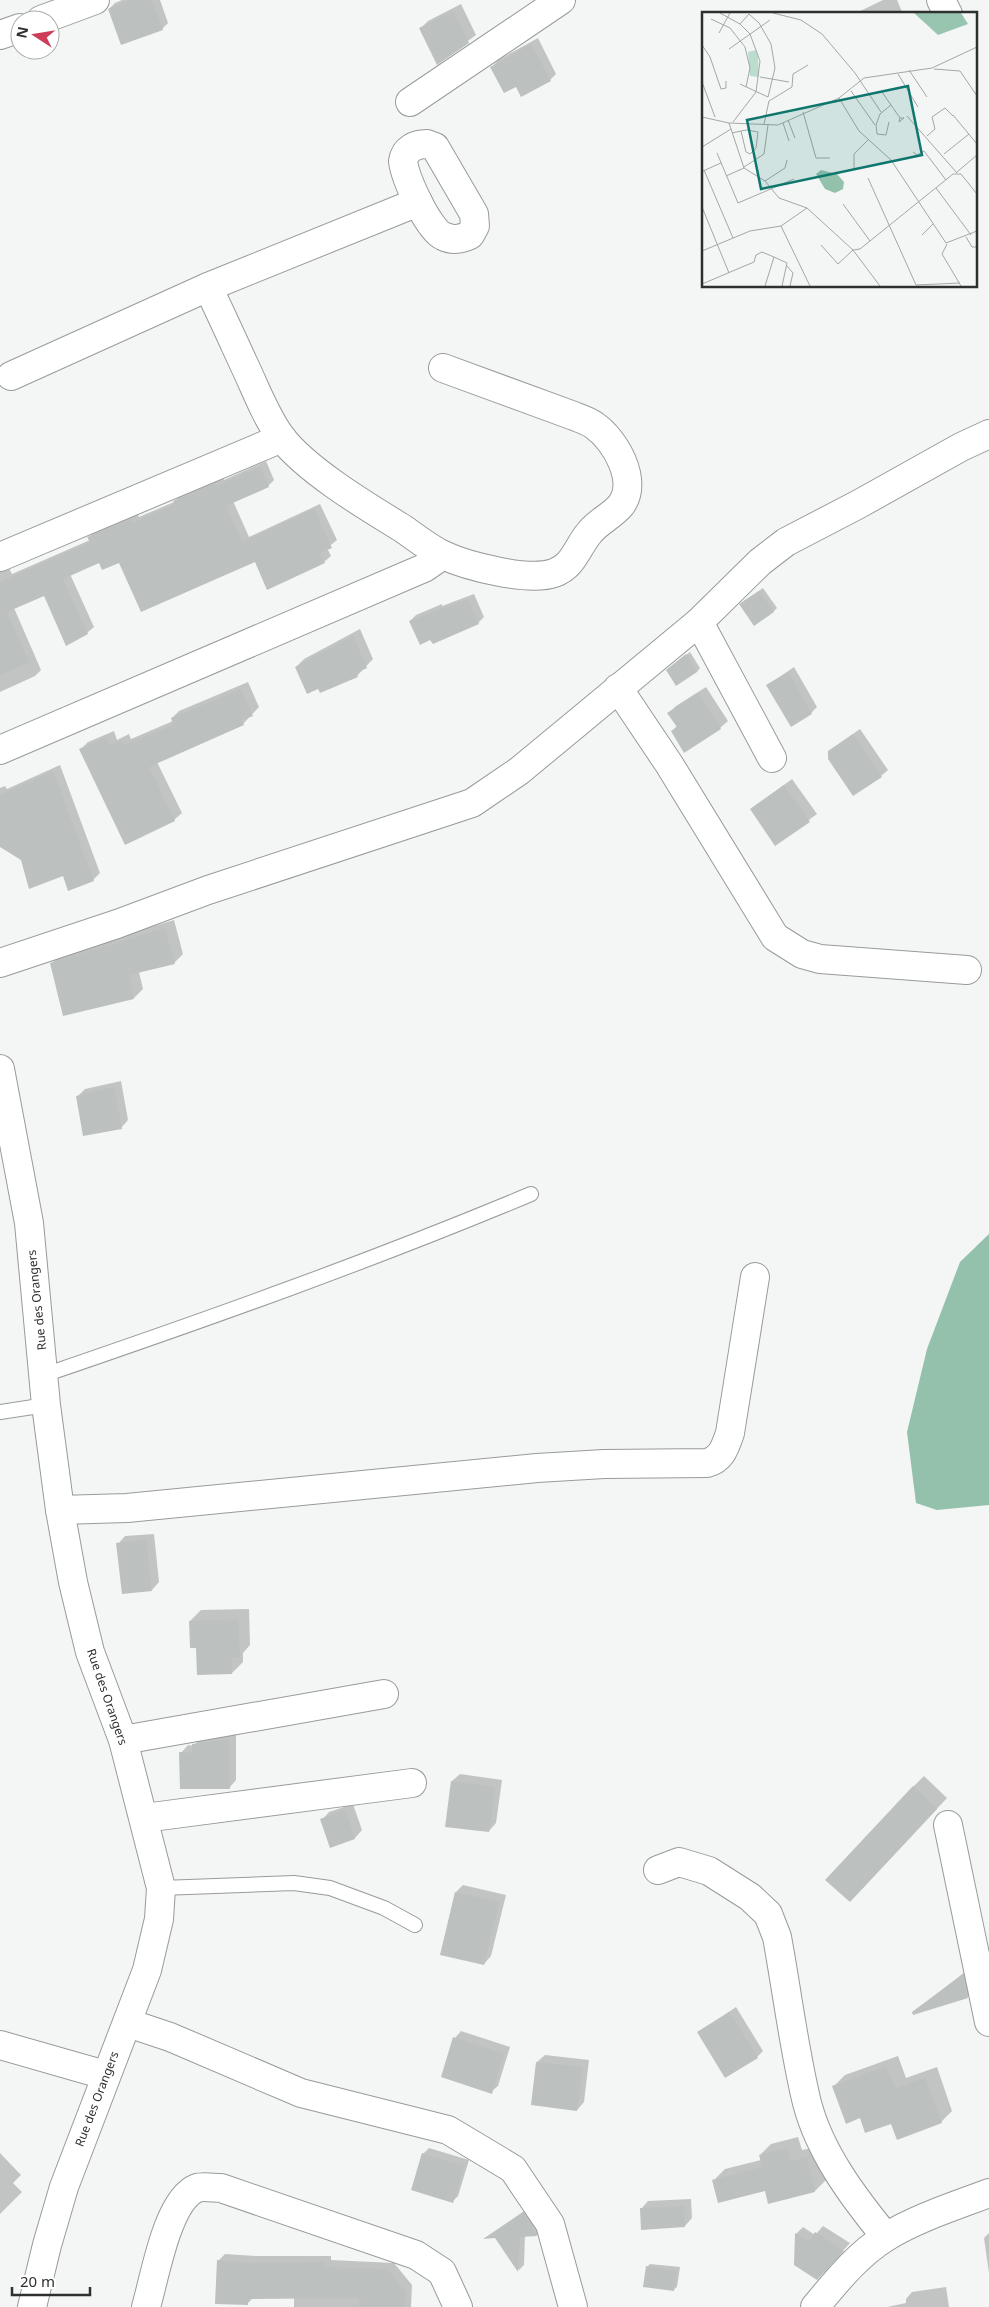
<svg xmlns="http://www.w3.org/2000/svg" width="989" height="2307" font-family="'Noto Sans',sans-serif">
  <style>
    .water { fill: #94c1ac }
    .shadow { fill: #0003 }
    .building { fill: #bcc0be }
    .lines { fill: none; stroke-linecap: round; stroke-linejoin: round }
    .lane-casing { stroke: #979b99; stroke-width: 16 }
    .street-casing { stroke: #979b99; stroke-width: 30 }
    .lane { stroke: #fff; stroke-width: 14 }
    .street { stroke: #fff; stroke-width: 28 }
    .labels { text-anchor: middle; stroke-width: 5; stroke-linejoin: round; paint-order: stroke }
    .street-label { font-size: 12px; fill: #2e302f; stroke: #fff }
    .inset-road { fill: none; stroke: #a4a7a6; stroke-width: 1 }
    .view { fill: #0f766e; fill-opacity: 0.15; stroke: #0f766e; stroke-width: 2.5 }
    .inset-edge { fill: none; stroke: #2e302f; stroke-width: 2.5 }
  </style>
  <rect width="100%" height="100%" fill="#f3f6f5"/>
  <!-- water -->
  <path class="water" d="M989,1234V1505L937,1510L916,1503L907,1432L927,1349L960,1262Z"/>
  <!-- shadow -->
  <g class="shadow">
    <path d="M122,0H160L168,23L162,29L109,9L115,3Z"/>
    <path d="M883,0H897L903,14H854Z"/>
    <path d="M461,4L476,35L438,63L420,29L428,21Z"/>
    <path d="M538,38L556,74L550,80L516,86L492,67L498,60Z"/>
    <path d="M266,461L274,480L268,486L233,501L249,537L320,504L337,540L327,548L331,556L324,562L255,560L100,561L70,574L94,627L87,633L44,595L14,608L41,670L35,676L0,692V564L8,566L12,574L90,540L89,537L95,531L137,513L139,517L174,502L181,495L223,477L224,480Z"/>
    <path d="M763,588L777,608L773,612L744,601Z"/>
    <path d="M474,594L484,617L478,623L410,621L416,615L442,604V606Z"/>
    <path d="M360,629L373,659L357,676L296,667L304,659Z"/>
    <path d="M690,652L700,668L697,672L671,667Z"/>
    <path d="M794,667L817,707L811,713L768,685Z"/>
    <path d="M248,682L259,707L243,724L157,762L182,813L174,820L81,749L88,742L114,731L117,740L129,734L131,739L173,721L172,718L179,711Z"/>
    <path d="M706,687L728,721L720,728L685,751L672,731L677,726L669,713L676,706Z"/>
    <path d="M860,729L888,770L881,776L829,751Z"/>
    <path d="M60,765L100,873L93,880L64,874L22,859L0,845V788L5,786L7,789Z"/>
    <path d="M792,779L817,814L776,844L751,809Z"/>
    <path d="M174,920L183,954L174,963L139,972L143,989L134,998L52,963L61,954Z"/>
    <path d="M121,1081L128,1120L121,1128L77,1097L85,1089Z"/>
    <path d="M154,1534L159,1582L152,1590L118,1544L125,1536Z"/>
    <path d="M249,1609L250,1645L243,1653V1662L232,1673L197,1646L190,1621L201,1610Z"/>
    <path d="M236,1733V1780L229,1788L181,1753L188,1745L194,1746L201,1737Z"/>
    <path d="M460,1774L502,1780L496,1823L489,1831L452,1781Z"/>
    <path d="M924,1776L947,1798L861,1890L913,1787Z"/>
    <path d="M353,1804L362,1830L355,1838L331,1846L322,1820L329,1812Z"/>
    <path d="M463,1885L506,1895L491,1956L484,1964L456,1892Z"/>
    <path d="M970,1968L975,1989L967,1997L914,2012Z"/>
    <path d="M736,2007L763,2051L757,2057L698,2033Z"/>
    <path d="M461,2031L510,2047L498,2086L491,2092L455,2038Z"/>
    <path d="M545,2055L589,2060L584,2102L577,2110L537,2062Z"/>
    <path d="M898,2056L906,2078L937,2067L952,2111L941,2122H892L834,2086L845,2075Z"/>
    <path d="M798,2137L802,2150L817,2147L826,2180L815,2191L766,2190L714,2180L725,2169L761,2160L760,2155L771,2144Z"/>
    <path d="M429,2148L469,2160L458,2196L452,2202L423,2154Z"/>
    <path d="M0,2153L21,2175L13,2183L22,2192L0,2214Z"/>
    <path d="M691,2199L692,2218L685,2226L641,2209L648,2201Z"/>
    <path d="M530,2207L543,2229L537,2235H525L524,2265L519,2270L496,2237L486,2238Z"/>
    <path d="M823,2226L850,2243L824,2272L795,2265L796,2234L803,2227L815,2235Z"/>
    <path d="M989,2233V2273L984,2238Z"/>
    <path d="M225,2254L257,2256H331V2260L394,2263L412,2285L411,2307H294V2298H253L247,2304L218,2261Z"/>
    <path d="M650,2264L680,2267L677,2287L673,2290L647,2267Z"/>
    <path d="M946,2287L949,2307H887L906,2303V2299L912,2292Z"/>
  </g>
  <!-- building -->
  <g class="building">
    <path d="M128,0H152L163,30L121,45L108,9Z"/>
    <path d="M453,11L469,43L437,65L419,28Z"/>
    <path d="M531,44L551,81L521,97L516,87L504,93L490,67Z"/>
    <path d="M260,467L269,487L226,506L242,542L314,509L332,548L320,553L325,563L267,590L255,562L141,612L119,563L102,570L99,563L63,579L88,634L66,646L44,596L7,612L29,662L0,675V582L90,542L87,537L131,519L132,523L175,504L173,501L216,483L217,485Z"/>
    <path d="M759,591L774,612L754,626L739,604Z"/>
    <path d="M468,599L479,624L433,644L430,640L420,645L409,621Z"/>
    <path d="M353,636L367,668L356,673L358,677L320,693L318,689L307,694L295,667Z"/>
    <path d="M686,654L697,672L676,686L666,670Z"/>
    <path d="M788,672L812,714L791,727L766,685Z"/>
    <path d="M241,689L253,716L242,720L244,725L149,767L175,821L125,845L79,749L106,737L110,746L121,740L124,745L173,725L171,718Z"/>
    <path d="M698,693L721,729L684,753L671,731L677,727L667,713Z"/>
    <path d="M853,734L882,777L853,796L828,759V751Z"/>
    <path d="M53,771L94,881L68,891L63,876L29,889L21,860L0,847V795Z"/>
    <path d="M784,785L810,822L775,846L750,809Z"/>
    <path d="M165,928L175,964L129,975L134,999L63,1016L50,963Z"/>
    <path d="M114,1087L122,1129L83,1136L76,1096Z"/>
    <path d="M146,1540L152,1591L122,1594L116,1543Z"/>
    <path d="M238,1619L240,1658H232V1674L197,1675L196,1648H190L189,1621Z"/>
    <path d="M229,1739L230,1789H180L179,1752L192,1753V1744Z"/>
    <path d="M451,1781L495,1787L489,1832L445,1827Z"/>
    <path d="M913,1786L937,1809L850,1902L825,1880Z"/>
    <path d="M345,1810L355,1839L330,1848L320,1819Z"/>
    <path d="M455,1892L499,1902L484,1965L440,1955Z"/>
    <path d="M963,1974L968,1998L913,2015L912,2012Z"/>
    <path d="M729,2012L758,2058L725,2078L697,2032Z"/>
    <path d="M453,2037L504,2054L492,2094L441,2077Z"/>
    <path d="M536,2062L583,2067L577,2111L531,2105Z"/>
    <path d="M886,2066L895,2088L925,2078L942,2123L897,2140L891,2124L865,2133L860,2118L846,2124L832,2086Z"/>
    <path d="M788,2148L791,2161L807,2157L815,2192L768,2204L765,2191L718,2203L712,2180L762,2167L759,2155Z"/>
    <path d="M422,2153L464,2166L453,2203L411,2190Z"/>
    <path d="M684,2206L685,2227L641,2230L640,2208Z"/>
    <path d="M523,2212L537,2236L520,2237L518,2272L495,2238L483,2239Z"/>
    <path d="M815,2232L844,2251L817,2280L794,2265L795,2233L809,2242Z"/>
    <path d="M217,2260L249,2263L325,2262V2267L387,2269L406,2292L405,2307H359V2298L248,2299V2305L215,2304Z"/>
    <path d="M646,2266L677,2271L674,2291L643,2287Z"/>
  </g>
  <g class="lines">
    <defs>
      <g id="lane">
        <path d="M44,1375C208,1319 371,1261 531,1194"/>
        <path d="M0,1412L46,1405"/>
        <path d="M161,1888L294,1883L330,1888L384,1908L415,1925"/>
      </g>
      <g id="street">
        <path d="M941,0L948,14"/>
        <path d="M41,20L95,0"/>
        <path d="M0,35L20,28"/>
        <path d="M410,102L561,0"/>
        <path d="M427,144L435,147L474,214L475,226L470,235C461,239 453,241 443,236C428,229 405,178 403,161C405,149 415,144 427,144Z"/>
        <path d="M208,287C222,316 235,345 248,373C258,395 267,418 281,437C306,470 366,506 402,528C415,537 429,548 443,555C467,566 528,582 554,573C574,566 577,547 590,532C599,521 612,516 621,505C639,481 615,440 595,426C589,421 581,419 574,416L443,368"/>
        <path d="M11,376L208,287L418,202"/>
        <path d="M0,557L282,438"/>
        <path d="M699,622L772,758"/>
        <path d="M618,688L669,764L775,937L802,954L820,959L967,970"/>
        <path d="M0,750L424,568L443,555"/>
        <path d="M0,963L117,924L208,890L472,803L519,771L699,622L760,562L786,542L859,504L961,447L989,434"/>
        <path d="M0,1069L29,1223L46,1405L60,1510L73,1582L90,1652L123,1740L161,1888L159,1919L147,1970L64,2187L47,2245L32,2307"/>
        <path d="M60,1510L127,1508L537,1468L604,1464L707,1463C722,1459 725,1447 730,1433L755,1277"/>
        <path d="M123,1740L384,1694"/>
        <path d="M144,1818L412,1783"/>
        <path d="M948,1825L989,2022"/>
        <path d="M658,1870L679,1862L709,1871L750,1897L768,1914L777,1937C787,1991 794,2050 807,2103C820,2153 854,2198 886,2237"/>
        <path d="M128,2023L170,2037L301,2093L448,2130L513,2169L550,2224L573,2307"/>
        <path d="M0,2045L105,2075"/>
        <path d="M146,2307C155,2277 167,2200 197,2188C203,2186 214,2188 221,2188L416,2255L442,2272L458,2307"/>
        <path d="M815,2307C836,2282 857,2255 886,2237C917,2218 955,2206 989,2193"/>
      </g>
    </defs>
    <!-- lane casing -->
    <use href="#lane" class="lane-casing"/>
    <!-- street casing -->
    <use href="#street" class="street-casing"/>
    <!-- lane -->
    <use href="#lane" class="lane"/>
    <!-- street -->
    <use href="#street" class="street"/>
  </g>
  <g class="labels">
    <!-- street labels -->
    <g class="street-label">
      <text transform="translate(37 1300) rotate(-96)" y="4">Rue des Orangers</text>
      <text transform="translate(107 1697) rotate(71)" y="4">Rue des Orangers</text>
      <text transform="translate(97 2099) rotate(-69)" y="4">Rue des Orangers</text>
    </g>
  </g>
  <!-- overview -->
  <g transform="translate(702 12)">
    <rect width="275" height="275" fill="#f3f6f5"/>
    <path d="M54,38L56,45L57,65L48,64L46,40Z" fill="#bbddcd"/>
    <path d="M212,1H259L266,12L236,23Z" fill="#97c5af"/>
    <path d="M119,158L135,162L142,170L141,177L133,181L123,177L114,162Z" fill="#94c1ac"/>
    <path class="inset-road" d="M18,1L38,12L48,22L58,49L54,80L31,110M71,1L99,8L120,22L153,61L179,100M9,7L28,16L43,35L48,56L44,75M17,21L28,1M0,33L8,45L19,77L24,76V69M27,37L68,8M232,57L258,59L275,84M207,58L225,85M196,62L216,95M58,65L87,70M0,70L13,105M38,72L66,85L73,56L69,32L57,11L47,2L38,12M149,79L173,113M180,80L198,106L197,110L202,106H198M137,86L157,119L189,148L244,231L275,219M101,100L114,146H128M251,103L275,132M205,104L255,161M0,105L27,111L76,113L137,86L162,66L230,56L275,35M86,108L93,126M187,110L184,123L175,122L174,113L178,102L189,93M27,111L42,156L63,169L77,186L105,196L151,238L158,237L251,162H259L275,182M81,111L87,129M62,112L67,89L90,75L91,62L106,53M30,121L39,119L45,118L56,120L54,136L48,142L44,140L39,119M225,124L233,117L230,105L243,96L251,104M0,135L29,117M211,140L215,143L222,139L244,168M15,141L36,191L92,167M242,142L267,122M42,155L62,142L66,113M152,156V142L167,127M2,158L31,226M1,159L19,151M255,160L275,143M24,164L42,156M166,166L214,273L258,271M63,169L83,156L85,148M234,176L269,223M141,192L168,229M0,195L27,261M79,214L108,274M220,223L231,212M264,225L270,235H275M245,232L240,242L259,274M119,233L136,252L151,238L178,274M0,239L48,219L79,214L105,196M72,245L85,251L80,274M85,254L91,261L88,274M0,272L52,250L54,243L60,240L72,245L63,274"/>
    <path class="view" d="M206,74L220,143L59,177L45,108Z"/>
    <rect width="275" height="275" class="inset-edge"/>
  </g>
  <!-- north arrow -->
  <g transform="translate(35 35) rotate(282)"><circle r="24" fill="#ffffff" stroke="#abacac"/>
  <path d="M0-4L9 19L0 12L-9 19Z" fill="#cd3d57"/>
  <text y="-8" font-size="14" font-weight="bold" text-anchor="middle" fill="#2e302f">N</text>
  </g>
  <!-- scale -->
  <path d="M12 2287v8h78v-8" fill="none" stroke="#2e302f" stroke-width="2.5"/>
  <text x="20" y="2287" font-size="15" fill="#2e302f" stroke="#ffffff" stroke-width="4" paint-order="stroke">20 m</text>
</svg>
